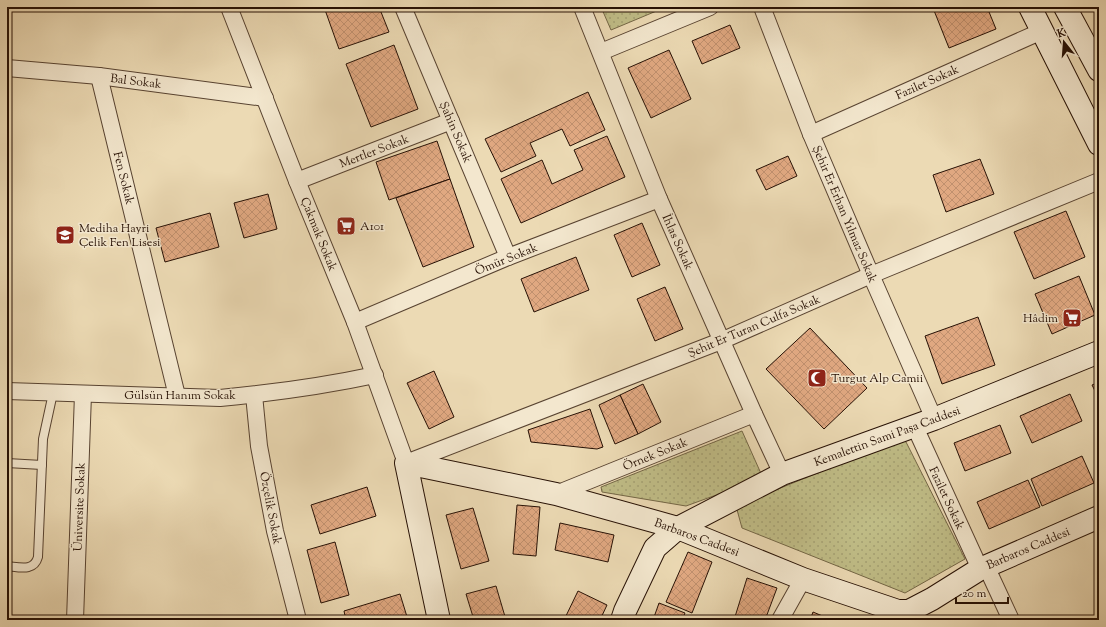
<svg xmlns="http://www.w3.org/2000/svg" width="1106" height="627" font-family="'Sorts Mill Goudy',serif">
  <style>
    .park { fill: url(#park-dots); stroke: #746746 }
    .building { fill: url(#building-cross-hatch); stroke: #271105 }
    .lines { fill: none; stroke-linecap: round; stroke-linejoin: round }
    .lane-casing { stroke: #584331; stroke-width: 10 }
    .street-casing { stroke: #584331; stroke-width: 18 }
    .secondary-casing { stroke: #271105; stroke-width: 24 }
    .lane { stroke: #f3e7ce; stroke-width: 8 }
    .street { stroke: #f3e7ce; stroke-width: 16 }
    .secondary { stroke: #f3e7ce; stroke-width: 22 }
    .labels { text-anchor: middle; stroke-width: 3; stroke-linejoin: round; paint-order: stroke }
    .street-label { font-size: 12px; fill: #271105; stroke: #f3e7ce }
    .poi-label { font-size: 12px; fill: #271105; stroke: #f3e7ce; text-anchor: start }
  </style>
  <defs>
    <pattern id="park-dots" width="8" height="8" patternUnits="userSpaceOnUse"><rect width="8" height="8" fill="#c0bd87"/><path d="M2 2h.1M6 6h.1" fill="none" stroke="#a5a173" stroke-width="1.8" stroke-linecap="round"/></pattern>
    <pattern id="building-cross-hatch" width="8" height="8" patternUnits="userSpaceOnUse"><rect width="8" height="8" fill="#e0a881"/><path d="M0 0l8 8M0 8l8-8" fill="none" stroke="#c0906e"/></pattern>
  </defs>
  <rect width="100%" height="100%" fill="#ecdab4"/>
  <filter id="stains"><feTurbulence type="fractalNoise" baseFrequency=".005" numOctaves="4"/><feColorMatrix values="0 0 0 0 .2 0 0 0 0 .09 0 0 0 0 .02 0 0 0 .5 -.17"/></filter>
  <radialGradient id="worn" r=".72"><stop offset=".6" stop-color="#630" stop-opacity="0"/><stop offset="1" stop-color="#630" stop-opacity=".3"/></radialGradient>
  <!-- park -->
  <g class="park">
    <path d="M601,7H666L611,30Z"/>
    <path d="M742,431L763,478L686,506L602,492L601,487Z"/>
    <path d="M904,438L965,559L905,593L742,528L736,506Z"/>
  </g>
  <!-- building -->
  <g class="building">
    <path d="M324,7H379L389,32L339,49Z"/>
    <path d="M936,7H987L996,29L949,48L933,8Z"/>
    <path d="M730,25L740,48L702,64L692,41Z"/>
    <path d="M394,45L418,109L371,127L346,64Z"/>
    <path d="M669,50L691,99L651,118L628,68Z"/>
    <path d="M588,92L605,130L570,146L562,129L530,143L536,156L501,172L485,139Z"/>
    <path d="M607,136L625,177L521,223L501,179L542,160L552,184L583,170L574,150Z"/>
    <path d="M437,141L450,179L389,200L376,162Z"/>
    <path d="M788,156L797,176L766,190L756,170Z"/>
    <path d="M980,159L994,194L946,212L933,175Z"/>
    <path d="M450,179L474,247L423,267L396,198Z"/>
    <path d="M268,194L277,229L244,238L234,203Z"/>
    <path d="M1066,211L1085,257L1034,279L1014,232Z"/>
    <path d="M210,213L219,247L165,262L156,228Z"/>
    <path d="M642,223L660,265L632,277L614,235Z"/>
    <path d="M576,257L589,290L534,312L521,279Z"/>
    <path d="M1079,276L1095,315L1052,334L1035,294Z"/>
    <path d="M665,287L683,329L655,341L637,299Z"/>
    <path d="M978,317L995,365L942,384L925,336Z"/>
    <path d="M810,328L867,388L824,429L766,369Z"/>
    <path d="M434,371L454,417L429,429L407,383Z"/>
    <path d="M1099,382V399L1092,385Z"/>
    <path d="M643,384L661,422L638,434L620,395Z"/>
    <path d="M1070,394L1082,421L1032,443L1020,416Z"/>
    <path d="M620,395L638,434L615,444L599,405Z"/>
    <path d="M590,409L603,447L597,449L531,442L528,430Z"/>
    <path d="M1000,425L1011,453L965,471L954,443Z"/>
    <path d="M1082,456L1094,483L1042,506L1031,479Z"/>
    <path d="M1028,480L1040,507L989,529L977,502Z"/>
    <path d="M367,487L376,516L320,534L311,505Z"/>
    <path d="M517,505L540,507L536,556L513,554Z"/>
    <path d="M473,508L489,561L461,569L446,515Z"/>
    <path d="M560,523L614,535L608,562L555,550Z"/>
    <path d="M335,542L349,595L321,603L307,550Z"/>
    <path d="M688,552L712,562L692,613L666,602Z"/>
    <path d="M747,578L777,588L765,620H734Z"/>
    <path d="M496,586L506,620H474L466,594Z"/>
    <path d="M578,591L607,605L600,620H564Z"/>
    <path d="M400,594L408,620H346L344,611Z"/>
    <path d="M659,603L685,613L682,620H653Z"/>
    <path d="M813,612L832,620H810Z"/>
  </g>
  <g class="lines">
    <defs>
      <g id="lane">
        <path d="M7,463L42,465"/>
        <path d="M7,566C19,567 34,572 38,557L43,439L53,393"/>
      </g>
      <g id="street">
        <path d="M229,7L297,181L355,322L406,463L721,341L871,275L1099,181"/>
        <path d="M403,7L508,257"/>
        <path d="M582,7L659,199L754,414L782,474"/>
        <path d="M762,7L811,134L871,275L934,419"/>
        <path d="M601,52L710,7"/>
        <path d="M7,68L99,76L265,98"/>
        <path d="M99,76L177,396"/>
        <path d="M811,134L1042,31"/>
        <path d="M297,181L451,121"/>
        <path d="M355,322L508,257L659,199"/>
        <path d="M7,391L220,398C272,393 324,386 375,375"/>
        <path d="M254,395L259,446L275,531L298,620"/>
        <path d="M915,427L980,569"/>
        <path d="M556,494L754,414"/>
        <path d="M986,566L1011,620"/>
        <path d="M75,620L83,394"/>
        <path d="M780,620L803,579"/>
      </g>
      <g id="secondary">
        <path d="M1030,7L1099,144"/>
        <path d="M1065,7L1099,70"/>
        <path d="M439,620L406,463L556,494L678,528L803,579L898,611H909L932,599L980,569L1099,517"/>
        <path d="M622,620L625,611L655,548L678,528L782,474L934,419L1099,352"/>
      </g>
    </defs>
    <!-- lane casing -->
    <use href="#lane" class="lane-casing"/>
    <!-- street casing -->
    <use href="#street" class="street-casing"/>
    <!-- secondary casing -->
    <use href="#secondary" class="secondary-casing"/>
    <!-- lane -->
    <use href="#lane" class="lane"/>
    <!-- street -->
    <use href="#street" class="street"/>
    <!-- secondary -->
    <use href="#secondary" class="secondary"/>
  </g>
  <!-- icons -->
  <defs>
    <symbol id="supermarket-square" viewBox="-11 -11 22 22"><rect x="-9" y="-9" width="18" height="18" rx="4" fill="#8f2418" stroke="#f3e7ce"/><path d="M-6-5.5h2.5l.6 2H6L4.5 2H-2.5L-4.4-4H-6ZM-1.5 3.2a1.3 1.3 0 1 0 .1 0ZM3 3.2a1.3 1.3 0 1 0 .1 0Z" fill="#fff"/></symbol>
    <symbol id="school-square" viewBox="-11 -11 22 22"><rect x="-9" y="-9" width="18" height="18" rx="4" fill="#8f2418" stroke="#f3e7ce"/><path d="M0-5L7-2L0 1L-7-2ZM-4 1L0 2.5L4 1V4Q0 6-4 4Z" fill="#fff"/></symbol>
    <symbol id="mosque-square" viewBox="-11 -11 22 22"><rect x="-9" y="-9" width="18" height="18" rx="4" fill="#8f2418" stroke="#f3e7ce"/><path d="M3.5-4.9A6 6 0 1 0 3.5 4.9A5 5 0 1 1 3.5-4.9Z" fill="#fff"/></symbol>
  </defs>
  <g fill-rule="evenodd">
    <use href="#supermarket-square" x="335" y="215" width="22" height="22"/>
    <use href="#school-square" x="54" y="224" width="22" height="22"/>
    <use href="#supermarket-square" x="1061" y="307" width="22" height="22"/>
    <use href="#mosque-square" x="806" y="367" width="22" height="22"/>
  </g>
  <g class="labels">
    <!-- street labels -->
    <g class="street-label">
      <text transform="translate(136 81) rotate(7)" y="4">Bal Sokak</text>
      <text transform="translate(927 82) rotate(-24)" y="4">Fazilet Sokak</text>
      <text transform="translate(456 132) rotate(67)" y="4">Şahin Sokak</text>
      <text transform="translate(374 151) rotate(-21)" y="4">Mertler Sokak</text>
      <text transform="translate(124 178) rotate(76)" y="4">Fen Sokak</text>
      <text transform="translate(845 214) rotate(67)" y="4">Şehir Er Erhan Yılmaz Sokak</text>
      <text transform="translate(319 234) rotate(68)" y="4">Çakmak Sokak</text>
      <text transform="translate(678 242) rotate(66)" y="4">İhlas Sokak</text>
      <text transform="translate(506 259) rotate(-22)" y="4">Ömür Sokak</text>
      <text transform="translate(754 326) rotate(-23)" y="4">Şehit Er Turan Culfa Sokak</text>
      <text x="180" y="399">Gülsün Hanım Sokak</text>
      <text transform="translate(887 436) rotate(-20)" y="4">Kemalettin Sami Paşa Caddesi</text>
      <text transform="translate(655 454) rotate(-22)" y="4">Örnek Sokak</text>
      <text transform="translate(947 498) rotate(65)" y="4">Fazilet Sokak</text>
      <text transform="translate(79 507) rotate(-88)" y="4">Üniversite Sokak</text>
      <text transform="translate(271 508) rotate(79)" y="4">Özçelik Sokak</text>
      <text transform="translate(697 537) rotate(20)" y="4">Barbaros Caddesi</text>
      <text transform="translate(1028 548) rotate(-23)" y="4">Barbaros Caddesi</text>
    </g>
    <!-- poi labels -->
    <g class="poi-label">
      <text x="360" y="230">A101</text>
      <text x="79" y="232">Mediha Hayri<tspan x="79" dy="14">Çelik Fen Lisesi</tspan></text>
      <text x="1058" y="322" text-anchor="end">Hâdim</text>
      <text x="831" y="382">Turgut Alp Camii</text>
    </g>
  </g>
  <!-- margin -->
  <rect width="1106" height="627" fill="none" stroke="#ecdab4" stroke-width="24"/>
  <rect x="8" y="8" width="1090" height="611" fill="none" stroke="#271105" stroke-width="2"/>
  <rect x="12" y="12" width="1082" height="603" fill="none" stroke="#271105"/>
  <!-- north arrow -->
  <g transform="translate(1064 42) rotate(343)" stroke="#f3e7ce" stroke-width="3" paint-order="stroke">
  <path d="M0-3L7 15L0 10L-7 15Z" fill="#271105"/>
  <text y="-6" font-size="11" font-weight="bold" text-anchor="middle" fill="#271105">K</text>
  </g>
  <!-- scale -->
  <path d="M956 597v6h52v-6" fill="none" stroke="#271105" stroke-width="2"/>
  <text x="962" y="597" font-size="12" fill="#271105" stroke="#f3e7ce" stroke-width="3" paint-order="stroke">20 m</text>
  <rect width="100%" height="100%" filter="url(#stains)"/>
  <rect width="100%" height="100%" fill="url(#worn)"/>
</svg>
